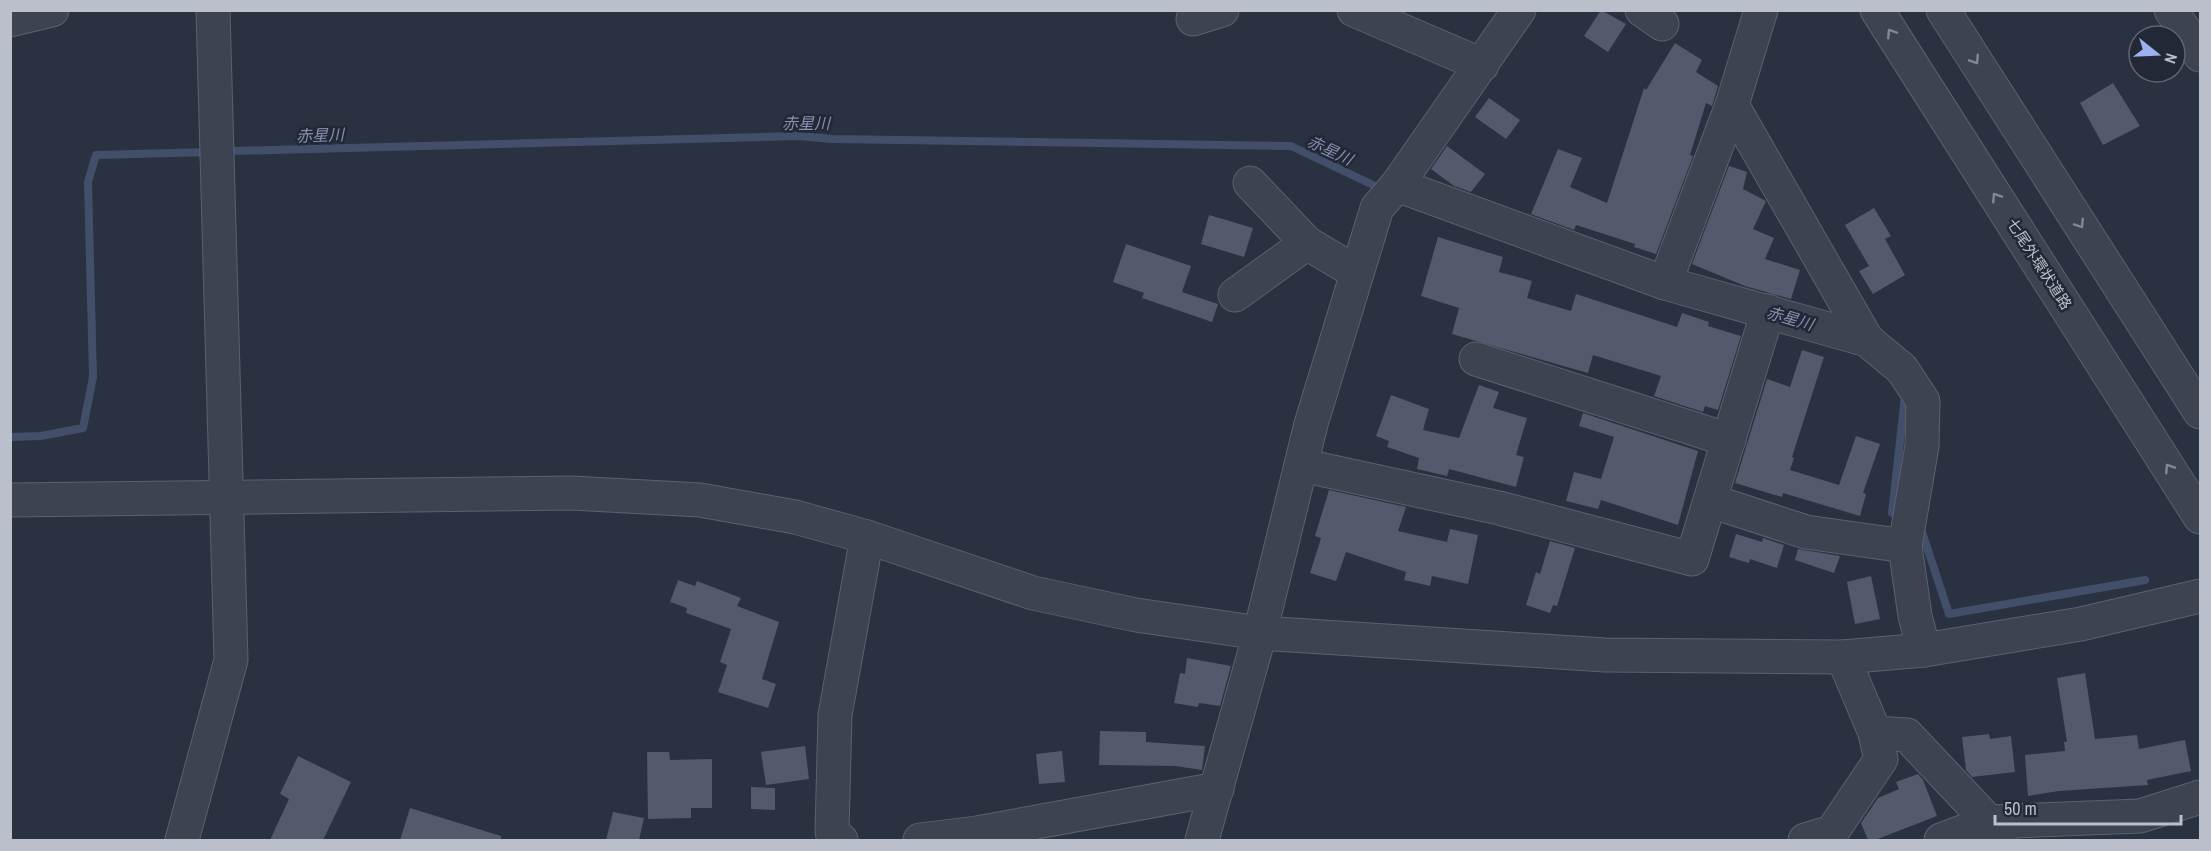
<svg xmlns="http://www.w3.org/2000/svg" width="2211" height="851" font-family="'Archivo Narrow','Noto Sans JP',sans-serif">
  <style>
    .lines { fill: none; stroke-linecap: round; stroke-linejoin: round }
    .stream { stroke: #434f6a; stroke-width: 8 }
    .building { fill: #54596b }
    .minor-casing { stroke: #5c616e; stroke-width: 35 }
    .minor { stroke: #3e4351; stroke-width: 33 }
    .oneway { stroke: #838794 }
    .labels { text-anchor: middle; stroke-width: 5; stroke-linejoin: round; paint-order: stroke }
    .street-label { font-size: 15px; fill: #bbbfcb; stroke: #232836 }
    .water-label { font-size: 16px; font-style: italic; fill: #8692af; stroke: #232836 }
  </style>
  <rect width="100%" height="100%" fill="#2a3141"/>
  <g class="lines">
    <!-- stream -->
    <g class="stream">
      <path d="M231,151L799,136L832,139L1291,146L1373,185"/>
      <path d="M10,437L41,436L83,428L93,377L88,182L96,155L211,152"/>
      <path d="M1892,513L1905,396"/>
      <path d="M1922,532L1949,614L2145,580"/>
    </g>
  </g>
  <!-- building -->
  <g class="building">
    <path d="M1601,10L1626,24L1608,52L1584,36Z"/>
    <path d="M1675,43L1702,60L1696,72L1718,86L1712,106L1706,103L1690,155L1693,156L1656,254L1634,247L1635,244L1576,225L1574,230L1531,214L1558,149L1582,158L1570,187L1607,203L1644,88L1646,90Z"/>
    <path d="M2113,83L2140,126L2103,145L2080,103Z"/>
    <path d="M1489,98L1520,120L1506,139L1475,117Z"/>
    <path d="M1447,146L1485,174L1471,192L1454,186L1431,169Z"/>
    <path d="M1729,166L1747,172L1743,189L1766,201L1753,229L1774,238L1765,259L1800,270L1791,299L1745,286L1692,264Z"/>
    <path d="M1874,208L1891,236L1885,239L1905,275L1873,294L1859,271L1869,266L1845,225Z"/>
    <path d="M1209,215L1253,228L1244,257L1201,244Z"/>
    <path d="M1438,237L1503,257L1499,272L1532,281L1527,298L1571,311L1576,294L1677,327L1682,313L1709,322L1708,326L1741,336L1718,410L1705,406L1703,412L1654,396L1661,376L1593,355L1588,373L1452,334L1459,308L1421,296Z"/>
    <path d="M1126,244L1191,266L1182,292L1218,304L1212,322L1142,298L1144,293L1113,282Z"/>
    <path d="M1802,350L1824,357L1792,457L1794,458L1790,470L1839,485L1856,436L1880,444L1863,493L1866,494L1860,516L1783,493L1782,497L1735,483L1767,379L1790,387Z"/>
    <path d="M1479,385L1499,392L1493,408L1527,418L1516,455L1524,457L1516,487L1449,469L1447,476L1417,469L1419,458L1387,447L1389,441L1376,436L1391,395L1429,409L1423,430L1459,438Z"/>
    <path d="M1583,413L1698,451L1678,525L1601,500L1598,509L1566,501L1574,472L1601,479L1614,437L1579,426Z"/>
    <path d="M1329,490L1406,507L1398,531L1447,542L1450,529L1478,535L1468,584L1432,576L1430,586L1404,580L1406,572L1346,552L1336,581L1310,573L1321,538L1315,536Z"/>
    <path d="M1736,534L1762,542L1763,538L1784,545L1777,568L1750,559L1749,563L1729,557Z"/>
    <path d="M1550,541L1575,548L1557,606L1553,605L1550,613L1526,605L1536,572L1540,574Z"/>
    <path d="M1798,549L1840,556L1834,573L1795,560Z"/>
    <path d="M1871,576L1880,619L1855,624L1847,582Z"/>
    <path d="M678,580L695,586L697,581L741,598L737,606L779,622L762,679L776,684L768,708L718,692L727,665L720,662L731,629L686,613L687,608L670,602Z"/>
    <path d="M1187,658L1231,666L1220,706L1199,703L1198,707L1174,703L1180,673L1185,674Z"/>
    <path d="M2085,673L2095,739L2137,735L2139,749L2185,740L2191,771L2147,780L2148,785L2059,791L2028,796L2025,755L2065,751L2064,742H2067L2057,678Z"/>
    <path d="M1100,731L1146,732V742L1205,746L1202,770L1175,766L1099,765Z"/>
    <path d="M1989,734L1990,739L2011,736L2015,772L1972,777L1966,770L1962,737Z"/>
    <path d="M805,746L809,779L766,785L761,752Z"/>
    <path d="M1062,751L1065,782L1039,784L1036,754Z"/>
    <path d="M647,752H669L670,760L712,759V808H691V818L648,819Z"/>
    <path d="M298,756L351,782L323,840H270L289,799L280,794Z"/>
    <path d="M1918,774L1923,780L1937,816L1875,840H1868L1861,823L1878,798L1899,789L1896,782Z"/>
    <path d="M751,787L775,788V810L751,809Z"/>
    <path d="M410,808L501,836V840H400Z"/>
    <path d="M613,812L644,818L639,840H606Z"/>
  </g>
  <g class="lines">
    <defs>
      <g id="minor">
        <path d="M1354,10L1482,65"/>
        <path d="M1642,10L1662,24"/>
        <path d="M1761,10L1732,105L1867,340"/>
        <path d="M1877,10L2200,517"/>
        <path d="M1943,10L2200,412"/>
        <path d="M2171,10L2200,55"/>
        <path d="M1193,19L1222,10"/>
        <path d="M10,20L52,10"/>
        <path d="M1250,183L1307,243"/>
        <path d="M1397,185L1665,283L1867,340L1902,369L1923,401L1922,446L1905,546L1915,616L1924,650"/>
        <path d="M1665,283L1732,105"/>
        <path d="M1235,295L1307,243L1357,273"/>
        <path d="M1476,359L1729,440"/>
        <path d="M1301,465L1499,508L1692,559L1768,311"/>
        <path d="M10,500L572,493L700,500L795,517L867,537L1033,593L1136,615L1260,633L1605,655L1843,657L1924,650L2081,624L2200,596"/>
        <path d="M1711,501L1806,532L1905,546"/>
        <path d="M1875,733L1907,735L1989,822L2140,816L2200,797"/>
        <path d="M182,840L231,660L213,10"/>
        <path d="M841,840L832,832L835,715L867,537"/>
        <path d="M920,840L977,833L1217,789"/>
        <path d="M1202,840L1260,633L1311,424L1377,208L1397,185L1519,10"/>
        <path d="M1805,840L1832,832L1881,759L1875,733L1843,657"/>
        <path d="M1941,840L1989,822L2000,837"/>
      </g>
    </defs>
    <!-- minor casing -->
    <use href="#minor" class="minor-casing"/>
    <!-- minor -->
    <use href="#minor" class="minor"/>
  </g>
  <!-- one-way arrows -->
  <defs><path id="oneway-chevron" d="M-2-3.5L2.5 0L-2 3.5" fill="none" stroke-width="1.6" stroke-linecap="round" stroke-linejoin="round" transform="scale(1.5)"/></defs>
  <g class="oneway">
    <use href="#oneway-chevron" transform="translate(1891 33) rotate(-123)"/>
    <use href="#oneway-chevron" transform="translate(1975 60) rotate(57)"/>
    <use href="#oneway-chevron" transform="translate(1996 197) rotate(-123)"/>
    <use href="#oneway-chevron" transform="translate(2080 224) rotate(57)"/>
    <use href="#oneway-chevron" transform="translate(2169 468) rotate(-123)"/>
  </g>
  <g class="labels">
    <!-- street labels -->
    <g class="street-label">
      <text transform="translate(2039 264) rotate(57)" y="5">七尾外環状道路</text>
    </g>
    <!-- water labels -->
    <g class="water-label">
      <text x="806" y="129">赤星川</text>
      <text transform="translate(320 135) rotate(-2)" y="6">赤星川</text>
      <text transform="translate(1330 150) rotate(25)" y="6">赤星川</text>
      <text transform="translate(1790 318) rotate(16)" y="6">赤星川</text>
    </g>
  </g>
  <!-- border -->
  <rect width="2211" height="851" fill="none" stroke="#bbbfcb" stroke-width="24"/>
  <!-- north arrow -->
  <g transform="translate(2157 54) rotate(108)"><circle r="28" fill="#232836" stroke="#606472" stroke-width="1.5"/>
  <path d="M0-4.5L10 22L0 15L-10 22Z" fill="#9cb1ef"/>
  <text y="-9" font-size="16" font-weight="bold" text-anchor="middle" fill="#bbbfcb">N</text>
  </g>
  <!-- scale -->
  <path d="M1995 815v9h186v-9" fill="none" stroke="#bbbfcb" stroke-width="3"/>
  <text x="2004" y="815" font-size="18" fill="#bbbfcb" stroke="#232836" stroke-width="4.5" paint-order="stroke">50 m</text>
</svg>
